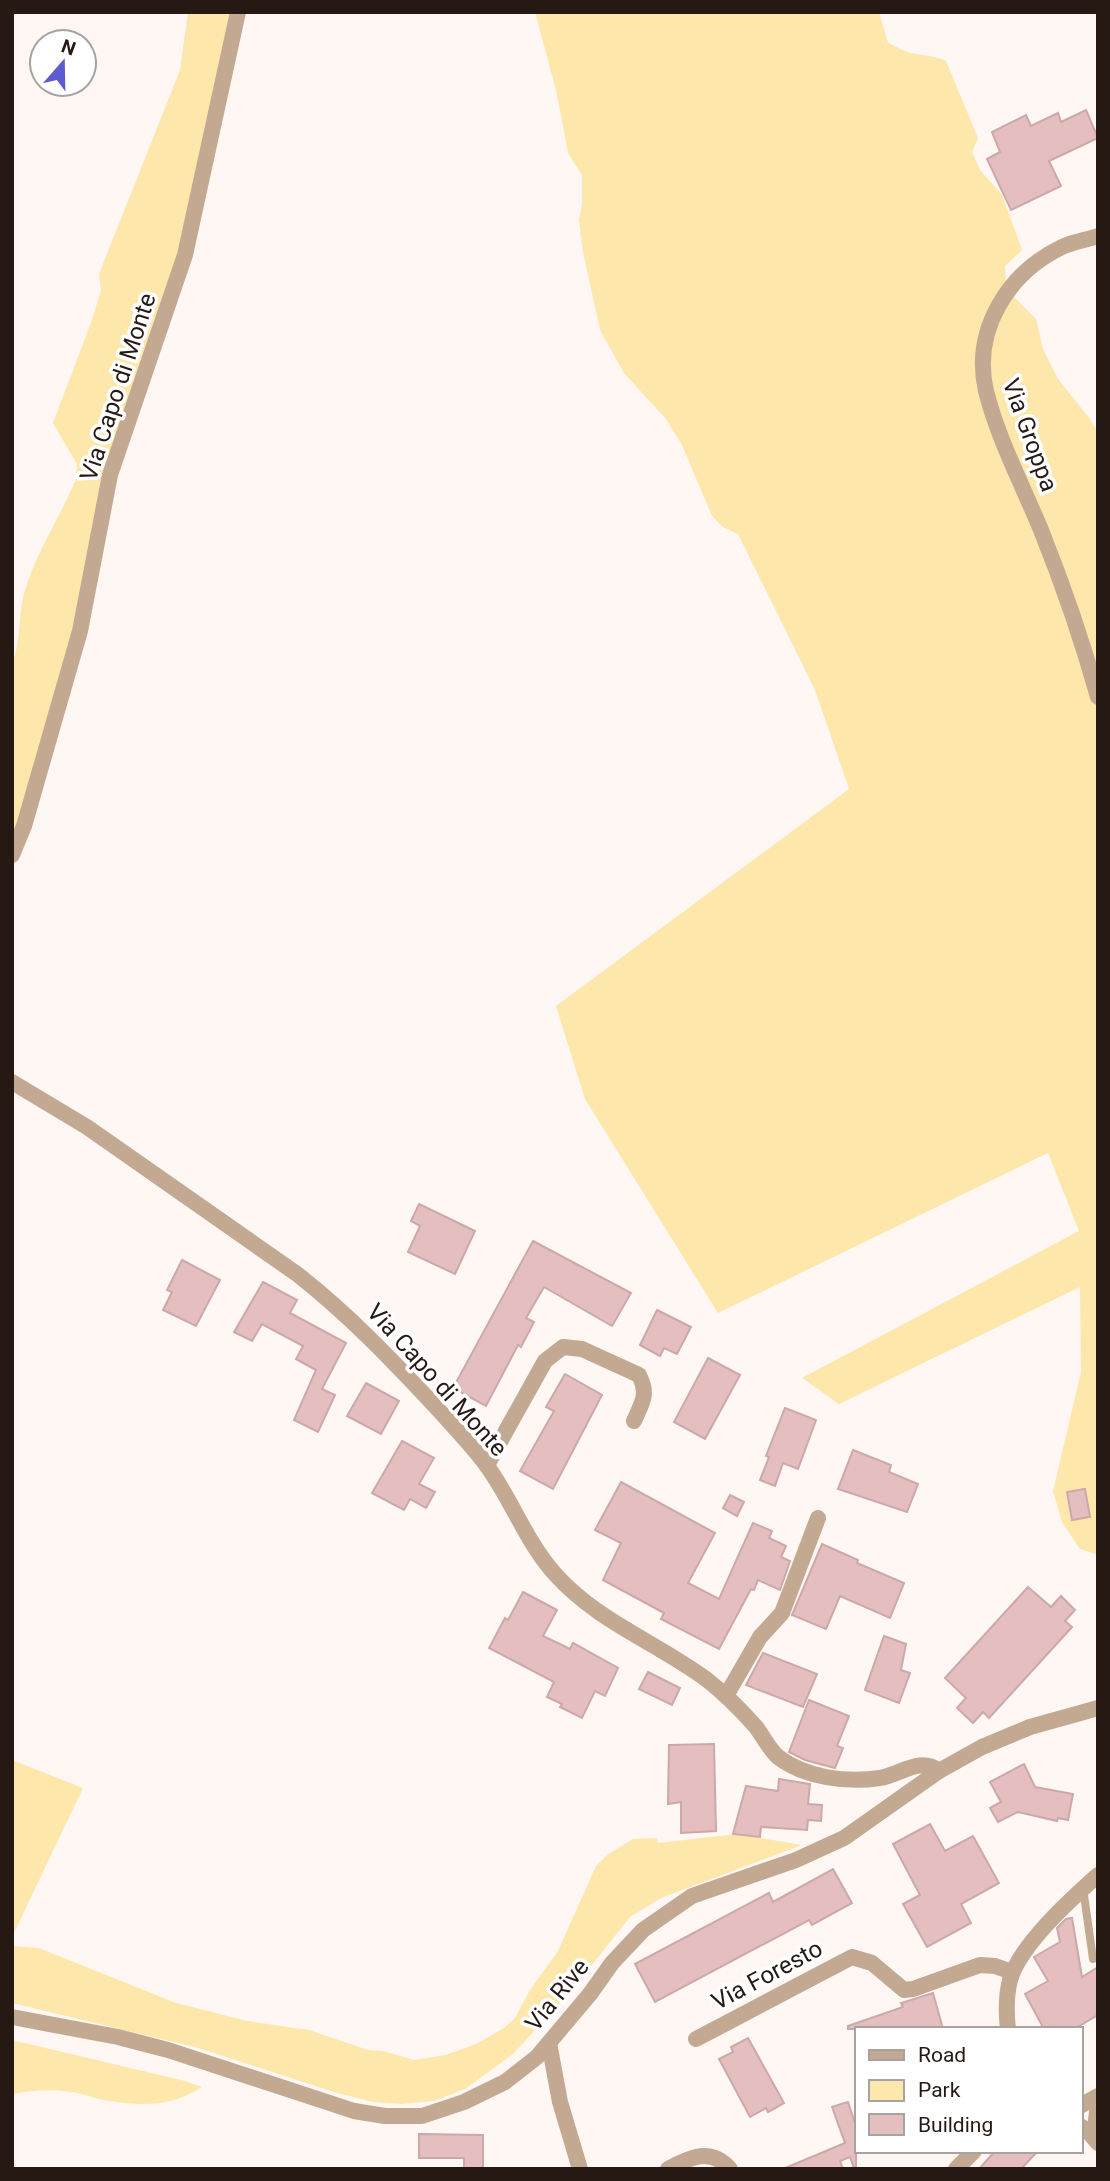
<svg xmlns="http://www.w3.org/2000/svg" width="1110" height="2181" font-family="Roboto,sans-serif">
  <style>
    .green { fill: #fee7ab }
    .building { fill: #e5bfc0; stroke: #cda8a8; stroke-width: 2 }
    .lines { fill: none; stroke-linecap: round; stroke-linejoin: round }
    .service { stroke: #c3a991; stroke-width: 8 }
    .minor { stroke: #c3a991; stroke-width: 16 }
    .labels { text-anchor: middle; stroke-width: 7; stroke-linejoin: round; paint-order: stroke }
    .street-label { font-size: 24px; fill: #261914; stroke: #fff }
  </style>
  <rect width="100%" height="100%" fill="#fef7f4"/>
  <!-- green -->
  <g class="green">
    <path d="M188,12H234L193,211L134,389L89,593L12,844V664C21,642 18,617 24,594C35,554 60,518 76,479L77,464L53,423L92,320L101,290L99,274L180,70Z"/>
    <path d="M535,12H879L888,43C897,47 906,53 916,54C927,56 935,56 946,61L978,138L972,152L980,170L1002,195L1022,250L1005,266L1006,284L1014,297L1036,319L1043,349L1058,379L1090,419L1098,433V1555L1080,1549L1062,1522L1053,1491L1081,1372L1080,1287L839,1404L802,1378L1079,1231L1048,1153L718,1313L585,1099L556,1006L849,789L815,690L738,534L723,527L712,516L682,445L666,419L624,373L600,330L583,252L579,220L582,204V175L568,153L557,94Z"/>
    <path d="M12,1760L83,1788L12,1937Z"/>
    <path d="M737,1834L802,1845L661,1898L630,1917L572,1990L513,2054L465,2089L434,2101L401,2104L373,2102L337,2093L195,2047L12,2003V1946L39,1948L176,2003L247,2021L309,2030L368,2050L383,2051L414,2060L446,2055L476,2044L504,2028L515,2018L530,1990L558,1951L596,1866L607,1855L633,1839L657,1838L658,1843Z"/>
    <path d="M12,2040L185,2081L202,2087C169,2108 141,2106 103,2100C93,2098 82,2093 72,2092C53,2089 31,2090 12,2094Z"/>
  </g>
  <!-- building -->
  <g class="building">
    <path d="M1086,110L1098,138L1049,161L1061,186L1011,210L987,159L1000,152L992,132L1026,115L1031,126L1058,113L1061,122Z"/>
    <path d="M419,1204L475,1231L455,1274L408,1252L420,1226L411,1221Z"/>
    <path d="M533,1241L631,1293L612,1326L544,1287L526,1318L534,1322L521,1347L518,1345L486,1406L453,1388Z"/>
    <path d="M182,1260L220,1280L196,1326L163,1310L172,1292L167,1290Z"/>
    <path d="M263,1282L297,1300L290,1313L346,1343L322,1389L335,1395L318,1432L294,1420L316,1370L296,1359L303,1346L262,1324L252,1341L234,1332Z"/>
    <path d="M657,1310L691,1327L677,1354L664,1348L660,1356L640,1345Z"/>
    <path d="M708,1358L740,1375L705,1439L674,1422Z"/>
    <path d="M565,1374L602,1395L553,1489L520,1471L554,1411L546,1407Z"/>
    <path d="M366,1383L399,1401L381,1434L347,1416Z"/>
    <path d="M785,1408L816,1420L798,1469L783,1463L775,1486L760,1480L769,1457L766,1456Z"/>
    <path d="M402,1441L434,1458L419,1484L435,1492L426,1508L410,1499L404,1510L372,1493Z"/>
    <path d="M853,1450L891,1465L889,1472L918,1484L907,1512L838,1489Z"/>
    <path d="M621,1482L715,1533L688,1583L719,1599L753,1523L772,1531L769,1538L786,1546L781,1557L790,1561L780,1590L758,1580L754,1590L751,1589L719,1649L661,1619L664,1613L603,1580L621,1543L595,1530Z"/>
    <path d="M1085,1489L1090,1517L1072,1520L1067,1492Z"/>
    <path d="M730,1495L744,1502L737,1516L723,1508Z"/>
    <path d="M822,1544L858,1560L857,1563L904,1583L890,1618L840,1596L826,1629L792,1615Z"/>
    <path d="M1028,1587L1051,1607L1061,1596L1075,1610L1065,1621L1072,1627L989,1718L983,1712L973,1723L957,1708L966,1698L945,1678Z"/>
    <path d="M523,1592L557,1610L543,1636L570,1649L573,1643L618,1668L605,1696L595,1691L582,1718L560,1707L562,1704L547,1697L554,1682L489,1648L505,1618L508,1620Z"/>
    <path d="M884,1636L906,1644L901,1670L910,1673L899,1703L865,1690Z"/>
    <path d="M763,1653L817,1674L803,1707L746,1685Z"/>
    <path d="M648,1672L680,1688L672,1705L639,1689Z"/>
    <path d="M809,1700L849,1716L837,1746L843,1748L835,1768L805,1760L789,1752Z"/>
    <path d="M714,1744L716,1831L681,1833V1802L668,1804L669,1745Z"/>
    <path d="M1024,1764L1035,1787L1073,1794L1068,1820L1058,1818L1057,1821L1018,1812L998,1822L990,1808L1001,1802L990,1782Z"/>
    <path d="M779,1779L810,1784L808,1804L822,1805L821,1821L808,1820L807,1830L761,1827L760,1837L733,1834L746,1786L778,1791Z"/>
    <path d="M930,1824L945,1851L973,1836L999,1883L961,1904L971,1923L927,1947L903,1904L920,1895L893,1844Z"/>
    <path d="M833,1869L852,1903L812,1925L809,1920L655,2002L635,1964L769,1893L773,1902Z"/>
    <path d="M1072,1918L1082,1977L1098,1967V2015L1074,2029H1044L1025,1994L1048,1981L1034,1957L1060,1942L1057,1928L1066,1919Z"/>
    <path d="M933,1993L943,2029H848V2026L903,2007L901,2003Z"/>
    <path d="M748,2038L784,2103L768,2112L766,2108L750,2117L719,2059L733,2052L731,2047Z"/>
    <path d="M848,2102L856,2126V2168H854L850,2157L840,2161L843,2169H783L845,2143L832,2107Z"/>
    <path d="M419,2134L483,2135V2169H464V2158H419Z"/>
    <path d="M995,2151H1038L1021,2169H979Z"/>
  </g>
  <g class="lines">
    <!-- service -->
    <path class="service" d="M1083,1888L1093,1959"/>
    <!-- minor -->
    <g class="minor">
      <path d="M1098,236C1086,240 1073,242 1062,247C1008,273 972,330 986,391C998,439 1022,484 1041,530C1063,585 1082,640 1098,697"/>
      <path d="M12,855L24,826L80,631L110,475L185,255L238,12"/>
      <path d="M12,1082L87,1127L297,1274C348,1314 391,1359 435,1406C452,1425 472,1445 487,1466C512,1500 526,1542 555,1574C598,1622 656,1642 706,1679C724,1693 741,1710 756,1727C763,1736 769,1749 778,1757C806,1778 846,1783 880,1778C900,1775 920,1756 939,1771"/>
      <path d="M487,1465L545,1361L563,1347L582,1349L639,1375C649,1395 642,1402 634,1421"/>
      <path d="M726,1696L760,1637L782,1613L818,1518"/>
      <path d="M12,2017L118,2037L168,2050L354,2111L385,2116H422L464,2102L505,2082L537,2057L590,1994L612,1963L643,1930L692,1896L796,1860L844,1838L939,1771L982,1747L1030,1727L1098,1708"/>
      <path d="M1008,2029C1006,2012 1006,1996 1010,1980C1020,1945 1071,1899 1098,1875"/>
      <path d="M696,2039L852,1957L872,1963L904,1990L913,1989L980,1965L995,1966L1012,1972"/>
      <path d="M549,2043L560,2102L580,2169"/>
      <path d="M1098,2104L1096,2120L1098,2127"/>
      <path d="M1080,2106L1098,2096"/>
      <path d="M1080,2126L1087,2130L1098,2143"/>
      <path d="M668,2169C690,2157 711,2147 730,2169"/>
      <path d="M956,2169L974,2151"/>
    </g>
  </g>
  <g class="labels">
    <!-- street labels -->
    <g class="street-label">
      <text transform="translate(118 387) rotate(-72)" y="8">Via Capo di Monte</text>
      <text transform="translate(1030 435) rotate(70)" y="8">Via Groppa</text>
      <text transform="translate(437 1380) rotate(48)" y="8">Via Capo di Monte</text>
      <text transform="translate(767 1975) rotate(-28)" y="8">Via Foresto</text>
      <text transform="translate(557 1995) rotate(-51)" y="8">Via Rive</text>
    </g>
  </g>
  <!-- border -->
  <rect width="1110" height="2181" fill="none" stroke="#261914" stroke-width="28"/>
  <!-- legend -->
  <rect x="855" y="2027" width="228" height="126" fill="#ffffff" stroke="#a8a3a1" stroke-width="2"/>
  <rect x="869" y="2050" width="35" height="10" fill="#c3a991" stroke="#a8a3a1" stroke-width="2"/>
  <text x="918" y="2062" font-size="21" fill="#261914">Road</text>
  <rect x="869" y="2080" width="35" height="21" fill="#fee7ab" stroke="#a8a3a1" stroke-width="2"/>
  <text x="918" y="2097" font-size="21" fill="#261914">Park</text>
  <rect x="869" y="2114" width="35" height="21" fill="#e5bfc0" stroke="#a8a3a1" stroke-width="2"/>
  <text x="918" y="2132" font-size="21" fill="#261914">Building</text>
  <!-- north arrow -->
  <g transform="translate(63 63) rotate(20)"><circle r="33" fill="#ffffff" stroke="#a8a3a1" stroke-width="2"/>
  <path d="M0-5L12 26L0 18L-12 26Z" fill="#5e5ad2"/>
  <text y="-10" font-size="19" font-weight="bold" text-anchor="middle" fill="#261914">N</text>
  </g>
</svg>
